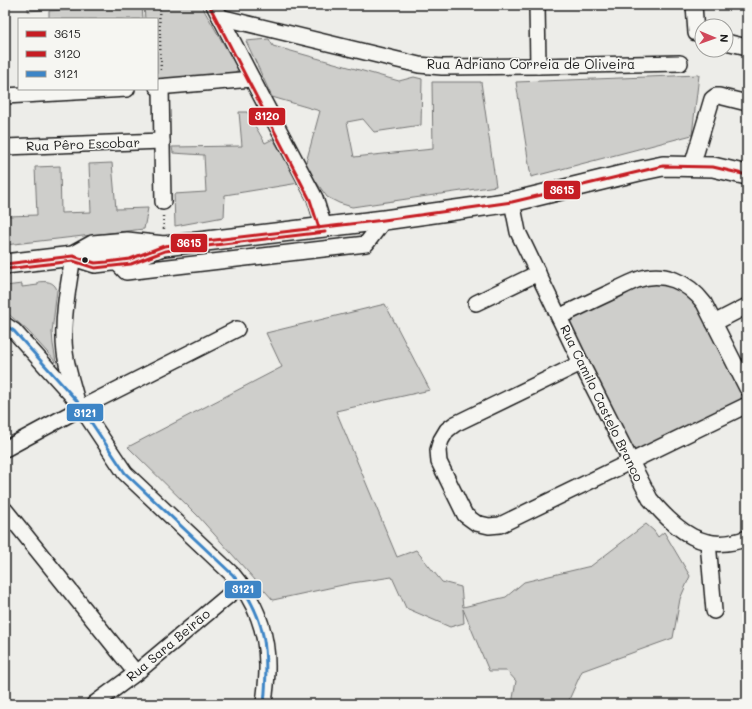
<svg xmlns="http://www.w3.org/2000/svg" width="752" height="709" font-family="Mali,sans-serif">
  <style>
    .green { fill: #cececb; stroke: #757574 }
    .lines { fill: none; stroke-linecap: round; stroke-linejoin: round }
    .minor-casing { stroke: #1c1c1c; stroke-width: 18 }
    .major-casing { stroke: #1c1c1c; stroke-width: 22 }
    .path { stroke: #1c1c1c; stroke-width: 2.5; stroke-dasharray: 1 3; stroke-linecap: butt }
    .minor { stroke: #f6f6f2; stroke-width: 15 }
    .major { stroke: #f6f6f2; stroke-width: 19 }
    .bus-1-casing { stroke: #f6f6f2; stroke-width: 6 }
    .bus-2-casing { stroke: #f6f6f2; stroke-width: 6 }
    .bus-3-casing { stroke: #f6f6f2; stroke-width: 6 }
    .bus-1 { stroke: #c61d23; stroke-width: 3 }
    .bus-2 { stroke: #c61d23; stroke-width: 3 }
    .bus-3 { stroke: #3d85c6; stroke-width: 3 }
    .bus-dot { fill: #1c1c1c; stroke: #f6f6f2; stroke-width: 1.5 }
    .labels { text-anchor: middle; stroke-width: 3; stroke-linejoin: round; paint-order: stroke }
    .street-label { font-size: 13px; fill: #1c1c1c; stroke: #f6f6f2 }
    .line-badge { stroke: #f6f6f2; stroke-width: 1.5 }
    .badge-label { font-size: 11px; text-anchor: middle; font-weight: bold; fill: #fff }
  </style>
  <rect width="100%" height="100%" fill="#edede9"/>
  <filter id="ink" filterUnits="userSpaceOnUse"><feTurbulence type="fractalNoise" baseFrequency=".025" numOctaves="2"/><feDisplacementMap in="SourceGraphic" scale="8" xChannelSelector="R" yChannelSelector="G"/><feConvolveMatrix kernelMatrix="1 2 1 2 8 2 1 2 1" color-interpolation-filters="sRGB"/></filter>
  <g filter="url(#ink)">
    <!-- green -->
    <g class="green">
      <path d="M28,5H119L28,11Z"/>
      <path d="M142,5L143,19H49V11Z"/>
      <path d="M144,5H201L238,69L235,73L157,79V19H145Z"/>
      <path d="M269,39L273,46L399,81L414,77L422,79L421,125L374,132L363,119L347,122L354,157L433,149L432,82H481L496,186L352,207L339,203L327,197L305,166L320,111L272,97L246,41Z"/>
      <path d="M699,75L692,135L531,177L516,82Z"/>
      <path d="M239,112H247L265,143L273,139L299,183L225,195L224,217L175,226L174,194L206,192L204,155L173,153L172,147L242,146Z"/>
      <path d="M112,163L116,209L148,208L144,229L5,245V166L9,216L37,215L35,167L60,166L61,213L91,212L89,164Z"/>
      <path d="M659,281L675,286L700,306L739,384L742,394L740,401L636,452L631,449L570,325L571,321L577,314L643,283Z"/>
      <path d="M38,282C46,281 54,281 57,290L52,332L53,344L56,362L28,331L5,311V286L22,284V287L38,285Z"/>
      <path d="M385,304L430,390L336,411L397,557L416,550L442,582L461,587L463,607L506,597L524,582L591,566L646,524L654,531L658,537L664,532L690,576L680,599L673,638L582,671L567,704H512L516,681L507,671H489L463,609L464,623L450,627L406,608L392,577L352,583L273,600L197,515L128,447L282,367L266,333Z"/>
    </g>
    <g class="lines">
      <defs>
        <g id="minor">
          <path d="M214,5L262,98L315,198L324,227"/>
          <path d="M537,5L538,66"/>
          <path d="M694,5L696,33L702,35"/>
          <path d="M220,17L419,65L442,67L538,66L680,63"/>
          <path d="M726,42L747,47"/>
          <path d="M157,87L252,79"/>
          <path d="M161,87L163,202"/>
          <path d="M5,96L127,89"/>
          <path d="M5,147L162,141"/>
          <path d="M692,166L712,99L716,96H719L747,103"/>
          <path d="M512,202L518,232L581,363L650,499C676,530 704,555 747,538"/>
          <path d="M73,256C69,283 63,311 64,338C64,359 71,379 76,398"/>
          <path d="M115,261L126,272L366,244L384,220"/>
          <path d="M476,303L538,273"/>
          <path d="M559,317C575,309 592,301 609,293C618,289 627,284 637,280C663,270 688,282 704,303L747,388"/>
          <path d="M714,323L747,306"/>
          <path d="M5,325L14,331L77,401L125,473L233,575C256,602 268,634 267,670C267,681 265,693 264,704"/>
          <path d="M581,363L455,424L447,430L441,440L438,450L439,462L465,515L476,523L489,526L500,525L747,405"/>
          <path d="M5,449L81,408L237,329"/>
          <path d="M5,510L136,673"/>
          <path d="M708,542L714,611"/>
          <path d="M94,704L136,673L241,585"/>
        </g>
        <g id="major">
          <path d="M73,256L95,263L130,259L160,247"/>
          <path d="M5,264L73,256L93,245L127,242L164,246L384,220L512,202L639,171L663,166L713,167L747,175"/>
        </g>
      </defs>
      <!-- minor casing -->
      <use href="#minor" class="minor-casing"/>
      <!-- major casing -->
      <use href="#major" class="major-casing"/>
      <!-- path -->
      <g class="path">
        <path d="M159,5L161,73"/>
        <path d="M163,216L164,229"/>
      </g>
      <!-- minor -->
      <use href="#minor" class="minor"/>
      <!-- major -->
      <use href="#major" class="major"/>
      <defs>
        <path id="bus-1" d="M5,264L73,256L95,263L107,262L130,259L164,246L384,220L512,202L663,166L713,167L747,175"/>
        <g id="bus-2">
          <path d="M210,7L310,200L319,228"/>
          <path d="M6,269L73,261L95,268L131,264L165,251L325,232"/>
        </g>
        <path id="bus-3" d="M5,325L14,331L77,401L125,473L233,575C267,618 269,651 264,704"/>
      </defs>
      <!-- bus-1 casing -->
      <use href="#bus-1" class="bus-1-casing"/>
      <!-- bus-2 casing -->
      <use href="#bus-2" class="bus-2-casing"/>
      <!-- bus-3 casing -->
      <use href="#bus-3" class="bus-3-casing"/>
      <!-- bus-1 -->
      <use href="#bus-1" class="bus-1"/>
      <!-- bus-2 -->
      <use href="#bus-2" class="bus-2"/>
      <!-- bus-3 -->
      <use href="#bus-3" class="bus-3"/>
    </g>
  </g>
  <!-- markers -->
  <circle class="bus-dot" cx="85" cy="260" r="3.5"/>
  <g class="labels">
    <!-- street labels -->
    <g class="street-label">
      <text x="531" y="69">Rua Adriano Correia de Oliveira</text>
      <text transform="translate(83 144) rotate(-2)" y="5">Rua Pêro Escobar</text>
      <text transform="translate(602 403) rotate(64)" y="5">Rua Camilo Castelo Branco</text>
      <text transform="translate(168 645) rotate(-40)" y="5">Rua Sara Beirão</text>
    </g>
  </g>
  <g class="line-badge">
    <rect x="248" y="107" width="38" height="19" rx="4" fill="#c61d23"/>
    <rect x="543" y="180" width="38" height="20" rx="4" fill="#c61d23"/>
    <rect x="170" y="233" width="38" height="20" rx="4" fill="#c61d23"/>
    <rect x="66" y="403" width="38" height="19" rx="4" fill="#3d85c6"/>
    <rect x="224" y="580" width="38" height="19" rx="4" fill="#3d85c6"/>
  </g>
  <g class="badge-label">
    <text x="267" y="120">3120</text>
    <text x="562" y="194">3615</text>
    <text x="189" y="247">3615</text>
    <text x="85" y="417">3121</text>
    <text x="243" y="593">3121</text>
  </g>
  <!-- margin -->
  <rect width="752" height="709" fill="none" stroke="#f6f6f2" stroke-width="20"/>
  <rect x="10" y="10" width="732" height="689" fill="none" stroke="#1c1c1c" stroke-width="1.5" filter="url(#ink)"/>
  <!-- legend -->
  <rect x="18" y="18" width="140" height="72" fill="#f6f6f2" stroke="#9f9f9c"/>
  <rect x="26" y="31" width="20" height="6" fill="#c61d23" stroke="#9f9f9c"/>
  <text x="54" y="38" font-size="12" fill="#1c1c1c">3615</text>
  <rect x="26" y="51" width="20" height="6" fill="#c61d23" stroke="#9f9f9c"/>
  <text x="54" y="58" font-size="12" fill="#1c1c1c">3120</text>
  <rect x="26" y="71" width="20" height="6" fill="#3d85c6" stroke="#9f9f9c"/>
  <text x="54" y="78" font-size="12" fill="#1c1c1c">3121</text>
  <!-- north arrow -->
  <g transform="translate(714 38) rotate(92)"><circle r="19" fill="#f6f6f2" stroke="#9f9f9c"/>
  <path d="M0-3L7 15L0 10L-7 15Z" fill="#d1495b"/>
  <text y="-6" font-size="11" font-weight="bold" text-anchor="middle" fill="#1c1c1c">N</text>
  </g>
</svg>
